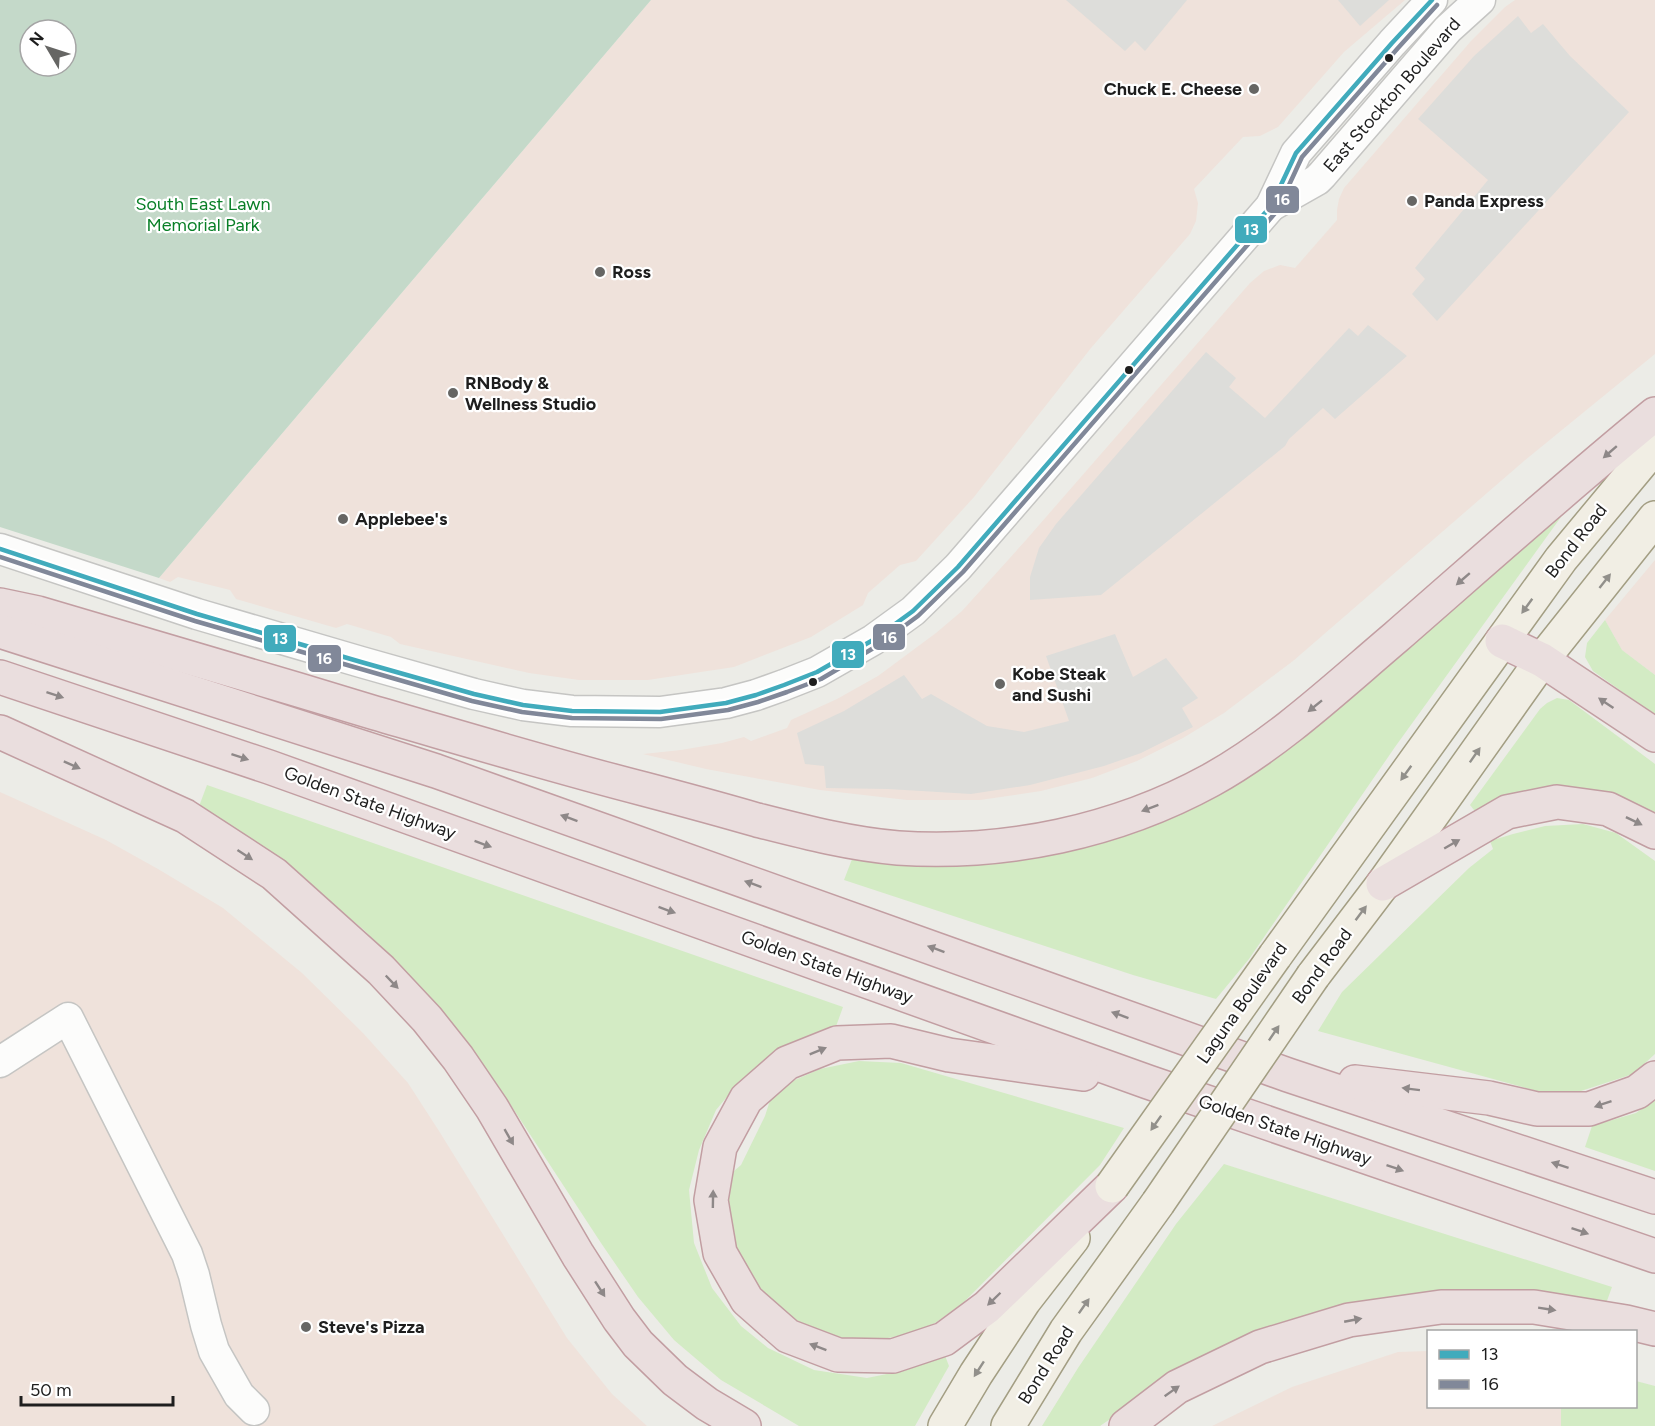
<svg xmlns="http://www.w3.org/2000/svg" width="1655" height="1426" font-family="Figtree,sans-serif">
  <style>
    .commercial { fill: #efe2db }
    .grass { fill: #d3ebc4 }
    .cemetery { fill: #c4d9c9; fill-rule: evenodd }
    .parking { fill: #ddddda }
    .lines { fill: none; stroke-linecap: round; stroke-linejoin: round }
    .minor-casing { stroke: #c5c5c3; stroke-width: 33 }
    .major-casing { stroke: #a39e83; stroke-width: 36 }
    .highway-casing { stroke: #c29ea2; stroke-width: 36 }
    .minor { stroke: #fcfcfb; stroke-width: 30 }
    .major { stroke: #f1eee4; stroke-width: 33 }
    .highway { stroke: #eadede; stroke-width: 33 }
    .major-bridge-casing { stroke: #a39e83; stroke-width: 36; stroke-linecap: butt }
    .major-bridge { stroke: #f1eee4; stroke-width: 33 }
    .bus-1-casing { stroke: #fff; stroke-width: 9 }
    .bus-2-casing { stroke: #fff; stroke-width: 9 }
    .bus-1 { stroke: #41abbc; stroke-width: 4.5 }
    .bus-2 { stroke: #818899; stroke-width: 4.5 }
    .oneway { fill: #8e8888 }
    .oneway2 { fill: #92908b }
    .bus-dot { fill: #1e1e1e; stroke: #fff; stroke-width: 2 }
    .poi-dot { fill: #666664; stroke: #fff; stroke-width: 2 }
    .labels { text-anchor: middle; stroke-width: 4.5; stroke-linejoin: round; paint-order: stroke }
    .poi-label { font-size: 18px; font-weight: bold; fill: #1e1e1e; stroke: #fff; text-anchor: start }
    .street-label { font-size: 18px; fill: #1e1e1e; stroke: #fff }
    .park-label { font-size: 18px; fill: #097f27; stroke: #fff }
    .line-badge { stroke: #fff; stroke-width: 2 }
    .badge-label { font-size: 16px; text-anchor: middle; font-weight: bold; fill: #fff }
  </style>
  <rect width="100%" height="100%" fill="#ecece7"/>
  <!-- commercial -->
  <g class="commercial">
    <path d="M651,0H1405L1344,52L1278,127L1260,136L1243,137L1194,189L1198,203L1196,221L1190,234L1091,348L974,497L916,561L900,565L868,593L863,605L811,637L734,667L648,680H579L529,673L400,644L391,637L347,624L336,628L236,599L230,590L178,577L170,582L159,578Z"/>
    <path d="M1515,0H1655V354L1524,461L1293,661L1224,713L1183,738L1137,761L1092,778L1041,791L980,800H907L820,790L706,769L643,754L681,750L722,743L744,737L751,741L787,728L791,720L837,699L878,676L936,633L962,611L1026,540L1250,283L1264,271L1280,265L1295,268L1337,220V210L1339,199L1344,188L1471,41L1505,7Z"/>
    <path d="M1655,560V675L1622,650L1605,620Z"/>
    <path d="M0,792L106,840L158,869L223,908L302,973L363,1033L408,1083L439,1131L567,1338L612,1394L647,1426H0Z"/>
    <path d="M1428,1351V1406L1561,1407V1426H1212L1292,1387L1398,1352Z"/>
  </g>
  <!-- grass -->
  <g class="grass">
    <path d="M1557,512L1561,517L1395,747L1249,959L1216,999L1133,975L844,880L854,854L1173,812Z"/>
    <path d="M1605,620L1622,650L1655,675V715L1593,671L1585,657L1587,643Z"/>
    <path d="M1557,698L1569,700L1655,764V816L1478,815L1470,805L1540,709L1547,703Z"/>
    <path d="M207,785L843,1007L834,1032L769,1058L741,1080L716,1110L699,1150L689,1190L694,1243L712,1288L741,1326L768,1348L814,1370L867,1378L907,1370L944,1353L949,1366L915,1426H799L721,1380L674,1340L638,1297L601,1243L497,1084L437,1006L364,930L296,874L198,809Z"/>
    <path d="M1583,824L1616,833L1655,861V1054L1633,1074L1581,1091H1537L1318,1031L1342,992L1469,868L1493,849L1490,841L1513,834L1545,826Z"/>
    <path d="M859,1061L901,1063L1124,1128L1100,1165L963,1303L935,1323L909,1334L872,1341H841L782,1316L741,1268L722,1207L727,1177L741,1165L765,1116L772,1094L788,1083L820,1069Z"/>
    <path d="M1655,1100V1171L1585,1147L1592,1126L1636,1113Z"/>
    <path d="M1224,1164L1612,1287L1604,1309L1521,1296L1169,1379L1100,1426H1042L1078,1368L1176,1224Z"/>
    <path d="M1636,1381L1655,1386V1426H1561V1407L1636,1406Z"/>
  </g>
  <!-- cemetery -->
  <path class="cemetery" d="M0,0H651L159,578L0,527ZM30,30H66V66H30Z"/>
  <!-- parking -->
  <g class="parking">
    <path d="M1066,0H1187L1145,51L1135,41L1125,51Z"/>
    <path d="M1338,0H1389L1360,26Z"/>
    <path d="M1518,16L1531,33L1543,24L1570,56L1629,112L1437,321L1412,294L1425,279L1415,268L1488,180L1418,119L1474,56Z"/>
    <path d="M1368,325L1407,356L1335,419L1323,408L1289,439L1285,446L1101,595L1030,600V577L1039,548L1056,524L1206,352L1236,378L1229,387L1265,418L1349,328L1358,336Z"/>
    <path d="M1115,634L1133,677L1166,658L1198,698L1182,708L1193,727L1141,753L1104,766L1030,785L971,794L888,789L826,788L824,766L805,764L797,733L844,711L904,675L922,699L931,694L987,726L1024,732L1069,721L1046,656Z"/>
  </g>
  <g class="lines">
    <defs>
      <g id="minor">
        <path d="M1271,206L1317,180L1322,175L1448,29L1480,0"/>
        <path d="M0,549L197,614L361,662L474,694L523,705L572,711L660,712L726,703L756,695L784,685L817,672L873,640L913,611L958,567L1271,206L1296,153L1392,43L1432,0"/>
        <path d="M0,1062L68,1018L187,1254L194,1275L206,1325L214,1351L239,1395L254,1410"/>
      </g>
      <g id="major">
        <path d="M1275,956L1561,559L1655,446"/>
        <path d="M1313,976L1383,884L1542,660L1655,518"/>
        <path d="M945,1426L976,1374L1024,1301L1073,1238"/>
        <path d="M1008,1426L1066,1331L1158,1203"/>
      </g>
      <g id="highway">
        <path d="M0,605L38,613C151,646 263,679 375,713C465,739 554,766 644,789C682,799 719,809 757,820C804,832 850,844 898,848C1006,855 1116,832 1211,780C1279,742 1337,687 1396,637C1482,562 1567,486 1655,414"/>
        <path d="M0,631L436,771L1288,1075L1655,1197"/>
        <path d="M1502,641L1542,660L1655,735"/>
        <path d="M0,677L269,767L1148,1082L1655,1256"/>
        <path d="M0,732L185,816L274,874L381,970L427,1019L458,1058L492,1108L578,1255L619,1319L638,1344L675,1380L707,1404L744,1426"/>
        <path d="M1383,884L1507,812L1557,802L1608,809L1655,832"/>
        <path d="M1083,1074L949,1055L891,1041L837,1043L787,1063L746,1099L720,1147L711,1200L720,1253L747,1300L788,1336L838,1355L893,1356L944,1339L987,1307L1112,1186"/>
        <path d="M1355,1082L1489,1098L1537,1109H1589L1637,1092L1655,1078"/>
        <path d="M1126,1426L1177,1387L1260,1347L1349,1320L1441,1307H1534L1626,1322L1655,1329"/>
      </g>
    </defs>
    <!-- minor casing -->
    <use href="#minor" class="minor-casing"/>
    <!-- major casing -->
    <use href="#major" class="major-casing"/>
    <!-- highway casing -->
    <use href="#highway" class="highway-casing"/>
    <!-- minor -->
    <use href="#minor" class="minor"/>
    <!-- major -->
    <use href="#major" class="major"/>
    <!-- highway -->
    <use href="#highway" class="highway"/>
    <defs>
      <g id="major-bridge">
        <path d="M1112,1186L1275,956"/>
        <path d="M1158,1203L1313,976"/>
      </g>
    </defs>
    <!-- major-bridge casing -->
    <use href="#major-bridge" class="major-bridge-casing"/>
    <!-- major-bridge -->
    <use href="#major-bridge" class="major-bridge"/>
    <defs>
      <path id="bus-1" d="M0,549L197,614L361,662L474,694L523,705L572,711L660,712L726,703L756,695L784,685L817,672L873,640L913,611L958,567L1271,206L1296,153L1392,43L1432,0"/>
      <path id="bus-2" d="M0,557L195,621L472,701L522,712L572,718L661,719L728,710L758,702L787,692L821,679L877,646L918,616L963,572L1277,211L1302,157L1398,48L1437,5"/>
    </defs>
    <!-- bus-1 casing -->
    <use href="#bus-1" class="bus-1-casing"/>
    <!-- bus-2 casing -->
    <use href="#bus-2" class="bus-2-casing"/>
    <!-- bus-1 -->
    <use href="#bus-1" class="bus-1"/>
    <!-- bus-2 -->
    <use href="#bus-2" class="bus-2"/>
  </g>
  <!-- one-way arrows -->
  <defs><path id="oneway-solid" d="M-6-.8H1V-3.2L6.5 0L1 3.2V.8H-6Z" transform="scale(1.5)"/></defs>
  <g class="oneway">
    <use href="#oneway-solid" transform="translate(1610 452) rotate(139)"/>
    <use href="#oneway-solid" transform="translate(1463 579) rotate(139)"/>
    <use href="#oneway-solid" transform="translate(55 695) rotate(18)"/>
    <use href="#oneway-solid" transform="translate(1606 703) rotate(-146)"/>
    <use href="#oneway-solid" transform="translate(1315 706) rotate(141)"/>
    <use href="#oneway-solid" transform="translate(240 757) rotate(18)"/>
    <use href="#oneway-solid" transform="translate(72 765) rotate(24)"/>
    <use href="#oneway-solid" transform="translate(1150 808) rotate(159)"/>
    <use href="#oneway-solid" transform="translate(569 818) rotate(-160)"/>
    <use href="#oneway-solid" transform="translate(1634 821) rotate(26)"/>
    <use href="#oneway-solid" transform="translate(483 844) rotate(20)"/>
    <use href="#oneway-solid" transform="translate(1452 844) rotate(-30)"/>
    <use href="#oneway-solid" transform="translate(245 855) rotate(33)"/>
    <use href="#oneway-solid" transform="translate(753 884) rotate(-160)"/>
    <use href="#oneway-solid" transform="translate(667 910) rotate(20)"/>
    <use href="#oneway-solid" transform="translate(936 949) rotate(-160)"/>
    <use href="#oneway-solid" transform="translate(392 982) rotate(46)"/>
    <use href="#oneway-solid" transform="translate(1120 1015) rotate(-160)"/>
    <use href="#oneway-solid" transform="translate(818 1051) rotate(-22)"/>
    <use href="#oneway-solid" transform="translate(1411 1089) rotate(-173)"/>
    <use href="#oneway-solid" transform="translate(1603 1104) rotate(161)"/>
    <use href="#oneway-solid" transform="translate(509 1137) rotate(60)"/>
    <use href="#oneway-solid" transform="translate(1560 1165) rotate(-162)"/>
    <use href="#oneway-solid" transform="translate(1395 1168) rotate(19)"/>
    <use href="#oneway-solid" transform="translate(713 1199) rotate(-89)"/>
    <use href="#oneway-solid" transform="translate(1580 1231) rotate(19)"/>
    <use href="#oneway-solid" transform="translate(600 1289) rotate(57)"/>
    <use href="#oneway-solid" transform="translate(994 1299) rotate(136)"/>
    <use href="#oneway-solid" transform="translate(1547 1309) rotate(9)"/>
    <use href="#oneway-solid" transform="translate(1353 1320) rotate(-11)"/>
    <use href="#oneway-solid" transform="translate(818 1347) rotate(-159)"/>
    <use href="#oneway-solid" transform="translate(1172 1391) rotate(-35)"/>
  </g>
  <g class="oneway2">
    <use href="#oneway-solid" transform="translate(1605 581) rotate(-52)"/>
    <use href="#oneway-solid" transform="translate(1527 606) rotate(126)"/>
    <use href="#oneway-solid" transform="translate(1475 755) rotate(-55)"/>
    <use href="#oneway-solid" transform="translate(1406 773) rotate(126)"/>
    <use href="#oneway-solid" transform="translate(1361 913) rotate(-53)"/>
    <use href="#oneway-solid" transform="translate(1274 1033) rotate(-56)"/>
    <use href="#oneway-solid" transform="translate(1156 1123) rotate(125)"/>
    <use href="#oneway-solid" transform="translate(1084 1306) rotate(-55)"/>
    <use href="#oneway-solid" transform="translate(979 1369) rotate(123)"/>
  </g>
  <!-- markers -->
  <g class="bus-dot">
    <circle cx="1389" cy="58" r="5"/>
    <circle cx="1129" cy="370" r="5"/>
    <circle cx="813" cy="682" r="5"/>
  </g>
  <g class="poi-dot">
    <circle cx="1254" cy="89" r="6"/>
    <circle cx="1412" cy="201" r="6"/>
    <circle cx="600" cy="272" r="6"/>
    <circle cx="453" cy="393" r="6"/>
    <circle cx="343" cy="519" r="6"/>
    <circle cx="1000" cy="684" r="6"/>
    <circle cx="306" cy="1327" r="6"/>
  </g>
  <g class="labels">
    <!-- poi labels -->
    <g class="poi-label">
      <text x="1242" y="95" text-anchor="end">Chuck E. Cheese</text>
      <text x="1424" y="207">Panda Express</text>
      <text x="612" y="278">Ross</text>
      <text x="465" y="389">RNBody &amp;<tspan x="465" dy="21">Wellness Studio</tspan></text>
      <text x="355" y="525">Applebee's</text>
      <text x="1012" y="680">Kobe Steak<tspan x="1012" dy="21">and Sushi</tspan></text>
      <text x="318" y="1333">Steve's Pizza</text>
    </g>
    <!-- street labels -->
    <g class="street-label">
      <text transform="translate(1392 95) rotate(-49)" y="6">East Stockton Boulevard</text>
      <text transform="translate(1576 541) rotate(-52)" y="6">Bond Road</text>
      <text transform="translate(370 803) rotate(20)" y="6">Golden State Highway</text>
      <text transform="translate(1322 966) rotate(-54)" y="6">Bond Road</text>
      <text transform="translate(827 967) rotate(20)" y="6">Golden State Highway</text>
      <text transform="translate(1242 1003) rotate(-55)" y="6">Laguna Boulevard</text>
      <text transform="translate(1285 1130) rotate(19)" y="6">Golden State Highway</text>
      <text transform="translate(1046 1365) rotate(-58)" y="6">Bond Road</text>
    </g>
    <!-- park labels -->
    <g class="park-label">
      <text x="203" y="210">South East Lawn<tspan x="203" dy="21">Memorial Park</tspan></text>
    </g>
  </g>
  <g class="line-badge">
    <rect x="1265" y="185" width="35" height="29" rx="6" fill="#818899"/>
    <rect x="1234" y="215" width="34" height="29" rx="6" fill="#41abbc"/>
    <rect x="872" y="623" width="34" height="28" rx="6" fill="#818899"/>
    <rect x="263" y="624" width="34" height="29" rx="6" fill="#41abbc"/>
    <rect x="831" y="640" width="34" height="29" rx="6" fill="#41abbc"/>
    <rect x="307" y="644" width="35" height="29" rx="6" fill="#818899"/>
  </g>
  <g class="badge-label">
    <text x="1282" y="205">16</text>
    <text x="1251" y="235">13</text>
    <text x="889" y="643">16</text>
    <text x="280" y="644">13</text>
    <text x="848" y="660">13</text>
    <text x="324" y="664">16</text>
  </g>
  <!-- legend -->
  <rect x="1427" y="1330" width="210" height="78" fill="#ffffff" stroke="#a5a5a5" stroke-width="1.5"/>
  <rect x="1439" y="1350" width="30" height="9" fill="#41abbc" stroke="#a5a5a5" stroke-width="1.5"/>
  <text x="1481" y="1360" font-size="18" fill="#1e1e1e">13</text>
  <rect x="1439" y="1380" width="30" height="9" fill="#818899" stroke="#a5a5a5" stroke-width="1.5"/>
  <text x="1481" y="1390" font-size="18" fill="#1e1e1e">16</text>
  <!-- north arrow -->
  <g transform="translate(48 48) rotate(309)"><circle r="28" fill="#ffffff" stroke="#a5a5a5" stroke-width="1.5"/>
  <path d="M0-4.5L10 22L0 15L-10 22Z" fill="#666664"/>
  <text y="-9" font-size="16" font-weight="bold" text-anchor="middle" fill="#1e1e1e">N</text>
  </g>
  <!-- scale -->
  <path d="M21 1396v9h152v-9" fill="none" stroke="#1e1e1e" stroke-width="3"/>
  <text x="30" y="1396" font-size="18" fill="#1e1e1e" stroke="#ffffff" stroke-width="4.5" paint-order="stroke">50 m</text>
</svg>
